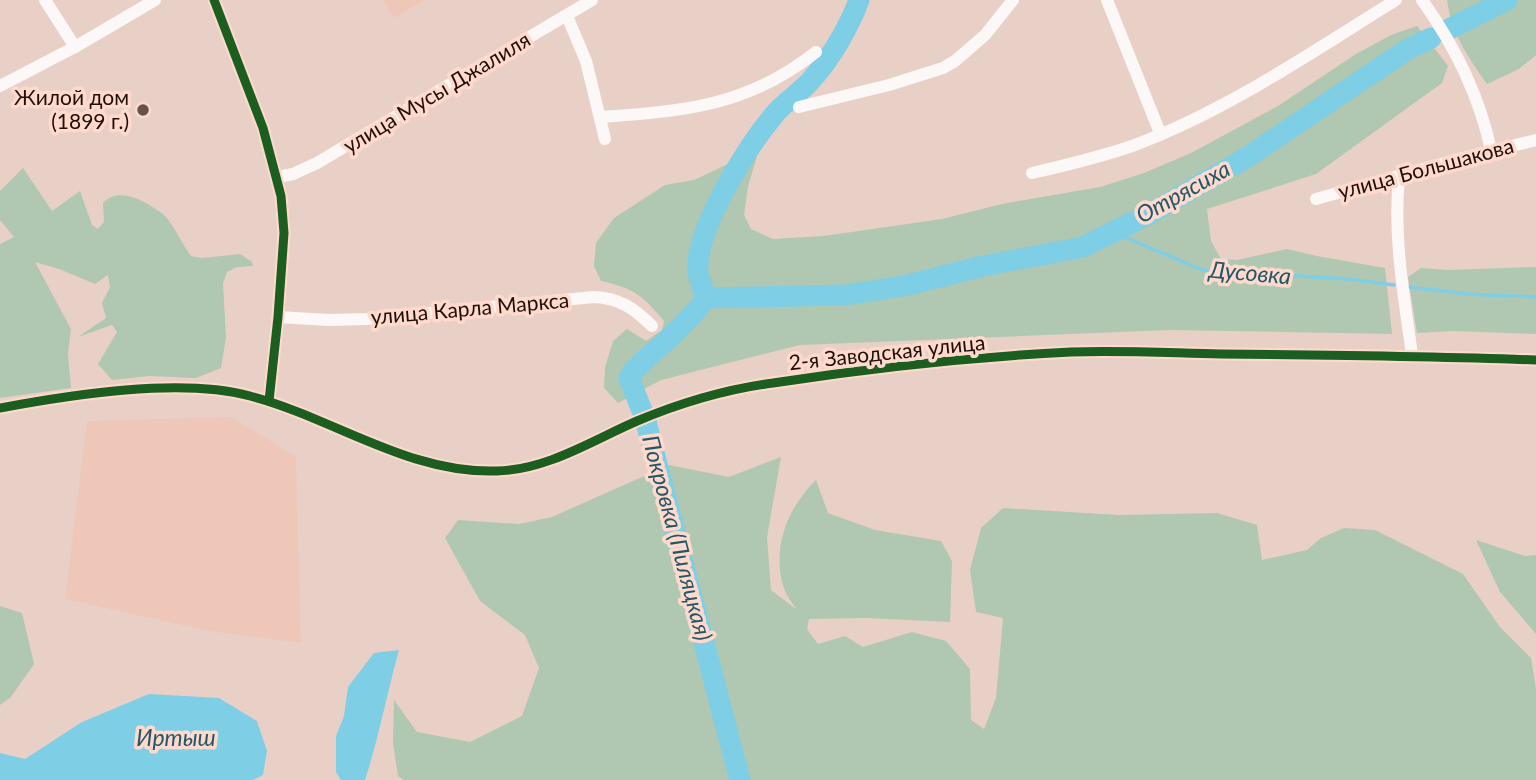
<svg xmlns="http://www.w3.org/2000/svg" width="1536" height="780" font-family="Lato,sans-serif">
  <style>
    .built { fill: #eec7b8 }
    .green { fill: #b0c7b1 }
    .water { fill: #7ecee5 }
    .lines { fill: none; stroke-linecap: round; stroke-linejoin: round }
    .stream { stroke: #7ecee5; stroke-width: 3.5 }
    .river { stroke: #7ecee5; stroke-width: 21 }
    .minor { stroke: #fcf8f7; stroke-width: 12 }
    .cycleway-casing { stroke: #fed9cc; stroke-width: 13 }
    .cycleway { stroke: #1b5e20; stroke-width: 9 }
    .poi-dot { fill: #65534c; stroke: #fed9cc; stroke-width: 2.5 }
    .labels { text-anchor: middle; stroke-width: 7; stroke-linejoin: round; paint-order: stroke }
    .street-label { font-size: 21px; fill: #1e0f09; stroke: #fed9cc }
    .poi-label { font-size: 21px; fill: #1e0f09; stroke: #fed9cc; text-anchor: end }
    .water-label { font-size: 23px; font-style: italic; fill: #235767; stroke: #fed9cc }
  </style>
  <rect width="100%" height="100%" fill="#e9d0c7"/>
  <!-- built -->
  <g class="built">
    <path d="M383,0H425L394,18Z"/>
    <path d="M232,417L296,457L301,643L209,631L65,599L87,421Z"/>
  </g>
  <!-- green -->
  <g class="green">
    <path d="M1447,0H1536V55L1519,69L1487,84C1468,57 1451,33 1447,0Z"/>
    <path d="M1417,26L1448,66L1442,83L1316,174L1207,209L1211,241L1221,259L1237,260L1287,249L1317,256L1385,268L1392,334L1169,330L800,345L661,380L618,403L604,388L605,367L613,341L627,329L646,341L662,330L664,321C643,296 634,288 601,281L594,266L596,243L614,218L665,185L694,180L730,163L760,134L756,160L748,186L744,215L751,229L773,239L824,236L942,219L1002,204L1100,187L1144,173L1191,153L1278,106L1356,54L1391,35Z"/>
    <path d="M23,168L52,211L80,191L92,225L98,229L104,222L103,203C119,185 147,202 163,214C172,222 183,245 191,256L202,258L240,254L252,262L253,266L237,267L227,272L223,283L226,338L221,368L196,378L149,376L112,380L98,364L117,332L112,325L78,337L106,318L102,303L110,287L108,275L95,284L59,269L35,262L71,329L68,354L71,388L0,398V244L14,237L0,220V191Z"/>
    <path d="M1536,267V334L1454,331L1417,333L1408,277L1421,268L1447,270Z"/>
    <path d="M781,457L767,537L771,590L796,609C792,602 785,594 783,585C772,547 788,507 816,480L828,513L875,530L941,541L952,561L950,622L866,618L809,619L807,629L818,644L845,636L863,647L912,632L946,641L970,669L971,720L984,729L996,698L1003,618L976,612L970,570L981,528L1003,508L1119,515L1217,513L1257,525L1262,560L1307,550L1321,538L1344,528L1375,530L1463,574L1500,627L1531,658L1536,689V780H404L398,776L393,743L394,700L417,732L470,742L522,716L539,668L525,635L480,601L445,538L458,520L519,524L552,517L669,465L729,477Z"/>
    <path d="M1476,540L1525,556L1536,555V634L1500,592Z"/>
    <path d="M0,606L22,613L34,664L11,697L0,705Z"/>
  </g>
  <!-- water -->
  <g class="water">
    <path d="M399,650C387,693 379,737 365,780H341L336,772V736L344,716L348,687L374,653Z"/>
    <path d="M149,694L219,698L257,721L267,751L263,775L253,780H0V753L25,759L82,722Z"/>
  </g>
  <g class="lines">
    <!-- stream -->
    <g class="stream">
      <path d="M1113,232L1202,270L1348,279L1394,285"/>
      <path d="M1408,287L1467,294L1536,297"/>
    </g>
    <!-- river -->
    <g class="river">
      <path d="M1449,29L1507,0"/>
      <path d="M707,298L846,295L908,285L983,266L1083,247L1151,213L1246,158L1408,49L1431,38"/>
      <path d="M740,780L645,418L629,378L633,371L680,328L707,298C704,290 699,280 698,272C694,231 748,146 774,115C785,101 802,92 813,78C831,58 850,25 859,0"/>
    </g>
    <!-- minor -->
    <g class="minor">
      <path d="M45,0L75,47"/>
      <path d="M214,0L263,128L281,196L284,233L278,317L269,401"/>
      <path d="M1107,0L1160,133"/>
      <path d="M1422,0C1455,46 1479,95 1491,150"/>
      <path d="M567,16L586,61L605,139"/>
      <path d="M0,86L75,47L155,0"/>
      <path d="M799,107L889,85L943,68L955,61L985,35L1013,0"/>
      <path d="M601,117C685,111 748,106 816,52"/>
      <path d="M1032,173C1067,165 1101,157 1135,145C1228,110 1312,52 1396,0"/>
      <path d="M278,177L293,174L317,163L592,0"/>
      <path d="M1399,177C1393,237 1404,296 1412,355"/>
      <path d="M1316,199L1463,158L1536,140"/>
      <path d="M278,317L329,320L367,319L594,297C619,298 634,308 652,326"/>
      <path d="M0,408C70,395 181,377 250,396C334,418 408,474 497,471C547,470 593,440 637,421C680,403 727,389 773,383C871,368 972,357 1071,352C1121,350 1171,353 1221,354C1326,355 1431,356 1536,360"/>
    </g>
    <defs>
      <g id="cycleway">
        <path d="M214,0L263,128L281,196L284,233L278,317L269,401"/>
        <path d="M0,408C70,395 181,377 250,396C334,418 408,474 497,471C547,470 593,440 637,421C680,403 727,389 773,383C871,368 972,357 1071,352C1121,350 1171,353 1221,354C1326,355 1431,356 1536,360"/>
      </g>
    </defs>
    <!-- cycleway casing -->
    <use href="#cycleway" class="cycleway-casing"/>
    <!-- cycleway -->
    <use href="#cycleway" class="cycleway"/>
  </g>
  <!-- markers -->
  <circle class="poi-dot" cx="143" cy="110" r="7"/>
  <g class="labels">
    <!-- street labels -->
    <g class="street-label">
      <text transform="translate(437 93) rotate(-31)" y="7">улица Мусы Джалиля</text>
      <text transform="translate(1426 169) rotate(-15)" y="7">улица Большакова</text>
      <text transform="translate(470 309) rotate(-5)" y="7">улица Карла Маркса</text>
      <text transform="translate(887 353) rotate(-6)" y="7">2-я Заводская улица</text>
    </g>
    <!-- poi labels -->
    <g class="poi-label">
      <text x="129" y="105">Жилой дом<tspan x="129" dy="24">(1899 г.)</tspan></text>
    </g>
    <!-- water labels -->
    <g class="water-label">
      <text transform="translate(1183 192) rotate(-29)" y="8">Отрясиха</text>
      <text transform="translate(1250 273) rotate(5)" y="8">Дусовка</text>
      <text transform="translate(677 538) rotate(75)" y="8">Покровка (Пиляцкая)</text>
      <text x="176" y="746">Иртыш</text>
    </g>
  </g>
</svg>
